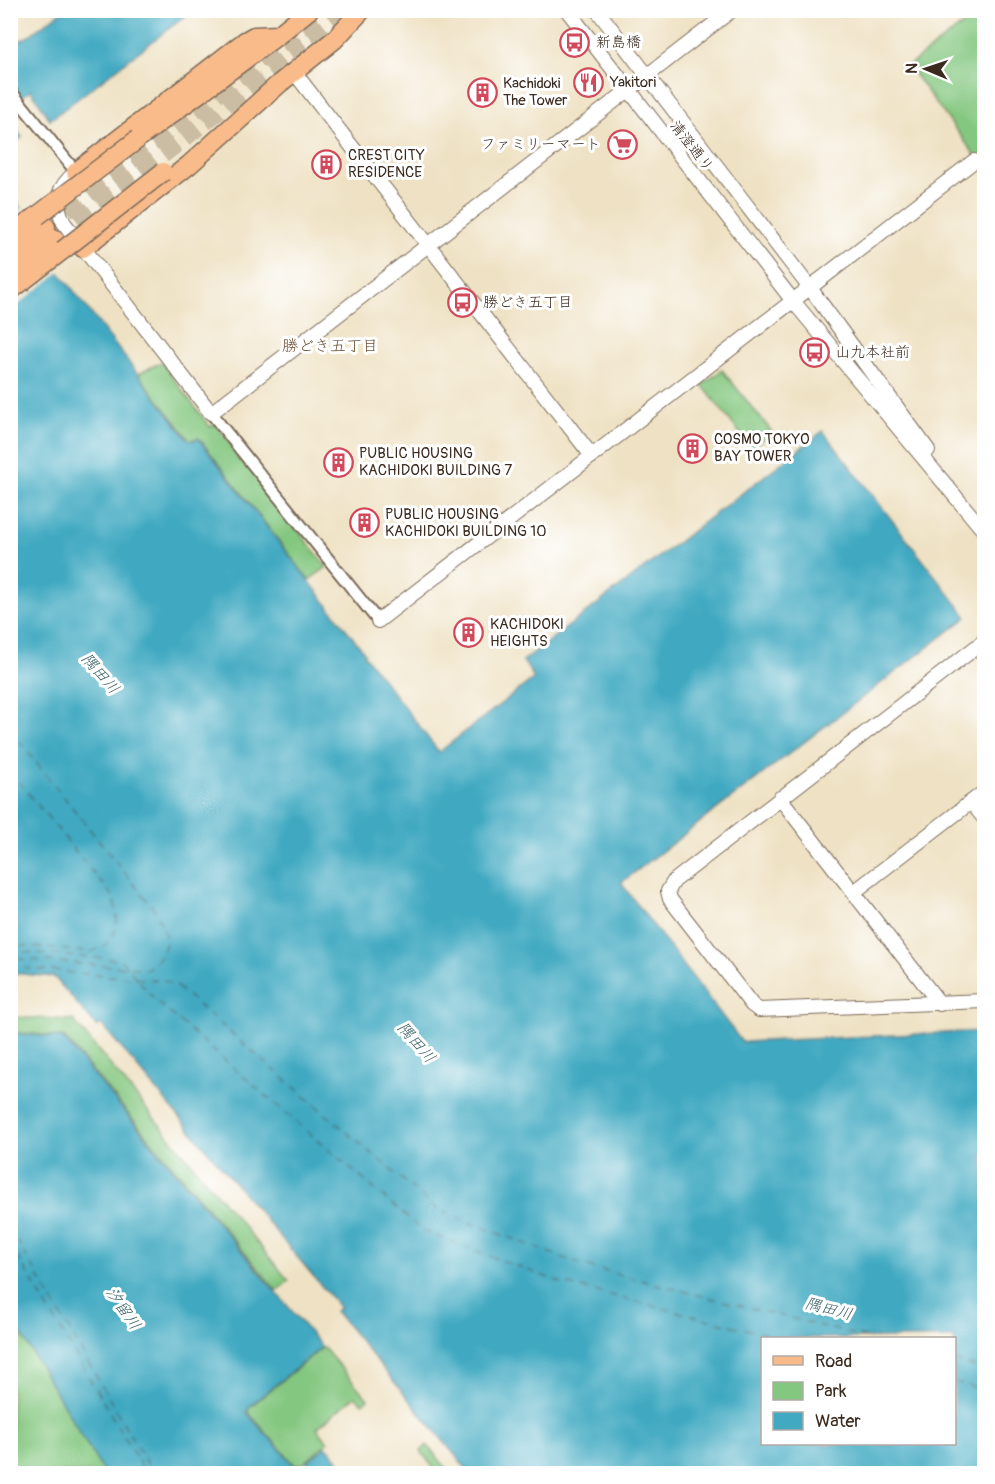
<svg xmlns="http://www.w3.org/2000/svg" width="995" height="1484" font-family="Pangolin,'Klee One',sans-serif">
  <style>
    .green { fill: #84c780; stroke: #60784f; stroke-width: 1.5 }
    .water { fill: #41a9c1; stroke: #3e6a70; stroke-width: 1.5; fill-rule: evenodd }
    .pier { fill: #efe2c4 }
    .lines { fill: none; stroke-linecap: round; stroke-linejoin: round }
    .ferry { stroke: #3e6367; stroke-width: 1.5; stroke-dasharray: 8 6; stroke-linecap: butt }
    .primary-tunnel { stroke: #cbbda3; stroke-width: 18; stroke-dasharray: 18 9; stroke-linecap: butt }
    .minor-casing { stroke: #7a6a58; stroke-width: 14 }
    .tertiary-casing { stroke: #7a6a58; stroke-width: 16 }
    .primary-casing { stroke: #7a6a58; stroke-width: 21 }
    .minor { stroke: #fff; stroke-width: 10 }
    .tertiary { stroke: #fff; stroke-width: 14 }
    .primary { stroke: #fabb8b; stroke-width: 18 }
    .primary-bridge-casing { stroke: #7a6a58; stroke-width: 21; stroke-linecap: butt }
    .primary-bridge { stroke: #fabb8b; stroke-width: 18 }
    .labels { text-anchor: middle; stroke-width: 6; stroke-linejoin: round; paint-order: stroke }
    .poi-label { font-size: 15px; fill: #3b2a1e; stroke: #fff; text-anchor: start }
    .street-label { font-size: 15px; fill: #3b2a1e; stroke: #fff }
    .neighbourhood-label { font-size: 16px; fill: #6e5236; stroke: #fff }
    .water-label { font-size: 16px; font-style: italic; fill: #3e6367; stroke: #fff }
  </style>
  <rect width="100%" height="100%" fill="#fff"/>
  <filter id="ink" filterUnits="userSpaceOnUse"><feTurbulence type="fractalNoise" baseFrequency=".0167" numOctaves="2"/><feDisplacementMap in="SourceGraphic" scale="12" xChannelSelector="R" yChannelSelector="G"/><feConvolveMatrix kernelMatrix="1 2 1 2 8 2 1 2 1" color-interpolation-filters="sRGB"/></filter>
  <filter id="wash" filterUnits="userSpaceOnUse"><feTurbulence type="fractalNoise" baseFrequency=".008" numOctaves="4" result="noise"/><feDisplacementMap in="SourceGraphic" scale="24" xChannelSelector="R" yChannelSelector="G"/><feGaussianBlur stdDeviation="1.35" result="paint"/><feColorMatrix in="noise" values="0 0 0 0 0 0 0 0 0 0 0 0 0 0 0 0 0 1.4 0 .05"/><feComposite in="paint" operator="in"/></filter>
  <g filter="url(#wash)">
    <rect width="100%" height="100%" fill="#efe2c4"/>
    <!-- green -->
    <g class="green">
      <path d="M981,11H984V167L908,66Z"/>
      <path d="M161,362L210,427L215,424L327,567L309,580L199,438L190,440L138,374Z"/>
      <path d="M722,370L772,432L752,449L702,385Z"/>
      <path d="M10,1017L73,1020L289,1281L277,1291L64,1037L11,1032Z"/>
      <path d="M11,1317L104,1473H11Z"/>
      <path d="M323,1347L368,1399L362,1403L355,1396L317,1428L328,1442L303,1464L295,1465L248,1412L249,1408Z"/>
      <path d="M427,1445L450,1472V1473H437L421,1451Z"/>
    </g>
    <!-- water -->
    <g class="water">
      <path d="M62,11H192L50,120L31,90L11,106V84L18,78L11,69V42L13,44L27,37Z"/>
      <path d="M11,122L22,137L11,146Z"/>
      <path d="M10,194L34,224L31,235L186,437L192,441L198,438L365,653L364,655L439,752L534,678L523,661L823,431L967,617L621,883L742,1042L984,1031V1473H470L335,1311L340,1308L101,1024L97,1027L54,977L12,973L11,938L16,937C17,929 18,919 10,913ZM762,1338H954V1444H762Z"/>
      <path d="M10,1033L63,1038L322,1347L252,1404L246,1412L295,1466L305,1465L311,1473H104L11,1317Z"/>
      <path d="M326,1446L350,1473H317L307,1462Z"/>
    </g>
    <!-- pier -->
    <path class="pier" d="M24,207L36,223L33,234L62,270L11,310V217Z"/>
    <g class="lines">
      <!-- ferry -->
      <g class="ferry">
        <path d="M10,730L154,909C168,939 174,944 147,969L10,958"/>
        <path d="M10,771L114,898L117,915L116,930L105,946L91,952L10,945"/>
        <path d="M10,951L121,960L156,1001L423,1231L562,1283L782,1338"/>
        <path d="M10,967L165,981L176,986L439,1211L585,1266L868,1338"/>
        <path d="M10,1228L153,1474"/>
        <path d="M10,1244L146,1474"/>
        <path d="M954,1361L984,1369"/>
        <path d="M954,1382L984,1390"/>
      </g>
    </g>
  </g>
  <g filter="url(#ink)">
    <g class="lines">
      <!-- primary-tunnel -->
      <g class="primary-tunnel">
        <path d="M46,227L324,10"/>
        <path d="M56,238L348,10"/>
      </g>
      <defs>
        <g id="minor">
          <path d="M10,90L76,172"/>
          <path d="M211,413L378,621"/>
        </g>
        <g id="tertiary">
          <path d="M567,10L793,301L984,531"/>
          <path d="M597,10L810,288L928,450"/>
          <path d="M294,72L592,456"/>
          <path d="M76,172C58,187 53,201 64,223L211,413L732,10"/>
          <path d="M378,621L974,161"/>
          <path d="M984,641L674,881L668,891L670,899L752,1005L759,1010L984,1001"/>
          <path d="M780,798L940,1004"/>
          <path d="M971,802L984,818"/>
          <path d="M854,892L984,792"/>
        </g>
        <g id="primary">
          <path d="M140,137L278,35L309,10"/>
          <path d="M76,172L245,41L254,36L278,35"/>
          <path d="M10,236L37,216"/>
          <path d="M83,248L189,165L280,83L334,40L362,10"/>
          <path d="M10,255L46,227"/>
          <path d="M10,274L55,239"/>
          <path d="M10,291L63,250"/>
        </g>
      </defs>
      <!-- minor casing -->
      <use href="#minor" class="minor-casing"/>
      <!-- tertiary casing -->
      <use href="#tertiary" class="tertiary-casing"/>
      <!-- primary casing -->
      <use href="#primary" class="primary-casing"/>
      <!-- minor -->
      <use href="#minor" class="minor"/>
      <!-- tertiary -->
      <use href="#tertiary" class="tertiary"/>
      <!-- primary -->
      <use href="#primary" class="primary"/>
      <defs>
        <g id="primary-bridge">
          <path d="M37,216L138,139"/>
          <path d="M63,250L163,172"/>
        </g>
      </defs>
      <!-- primary-bridge casing -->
      <use href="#primary-bridge" class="primary-bridge-casing"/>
      <!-- primary-bridge -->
      <use href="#primary-bridge" class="primary-bridge"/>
    </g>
  </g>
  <!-- icons -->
  <defs>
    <symbol id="bus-ring" viewBox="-11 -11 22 22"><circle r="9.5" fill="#fff" stroke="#d1495b" stroke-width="1.5"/><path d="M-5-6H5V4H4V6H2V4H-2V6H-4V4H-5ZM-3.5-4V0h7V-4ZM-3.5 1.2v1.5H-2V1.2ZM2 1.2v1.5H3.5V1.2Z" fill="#d1495b"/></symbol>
    <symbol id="restaurant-ring" viewBox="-11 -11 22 22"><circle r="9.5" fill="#fff" stroke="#d1495b" stroke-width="1.5"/><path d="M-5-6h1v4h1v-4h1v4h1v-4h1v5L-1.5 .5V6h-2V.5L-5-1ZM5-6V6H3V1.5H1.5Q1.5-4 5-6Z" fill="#d1495b"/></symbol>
    <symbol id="building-ring" viewBox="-11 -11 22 22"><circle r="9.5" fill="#fff" stroke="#d1495b" stroke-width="1.5"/><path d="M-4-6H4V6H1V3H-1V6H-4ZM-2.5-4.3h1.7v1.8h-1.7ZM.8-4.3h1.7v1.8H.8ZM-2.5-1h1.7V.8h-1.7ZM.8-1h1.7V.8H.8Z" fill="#d1495b"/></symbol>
    <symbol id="supermarket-ring" viewBox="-11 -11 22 22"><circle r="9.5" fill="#fff" stroke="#d1495b" stroke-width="1.5"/><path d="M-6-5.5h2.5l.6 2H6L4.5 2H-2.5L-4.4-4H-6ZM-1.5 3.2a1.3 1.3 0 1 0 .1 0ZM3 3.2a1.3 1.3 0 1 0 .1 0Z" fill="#d1495b"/></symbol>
  </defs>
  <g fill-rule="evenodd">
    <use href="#bus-ring" x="558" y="26" width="33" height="33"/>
    <use href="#restaurant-ring" x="572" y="66" width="33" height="33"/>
    <use href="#building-ring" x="466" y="76" width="33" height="33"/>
    <use href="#supermarket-ring" x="606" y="128" width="33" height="33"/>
    <use href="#building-ring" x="310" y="148" width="33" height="33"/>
    <use href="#bus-ring" x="446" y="286" width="33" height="33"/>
    <use href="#bus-ring" x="798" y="336" width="33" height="33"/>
    <use href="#building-ring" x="676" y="432" width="33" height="33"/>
    <use href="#building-ring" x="322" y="446" width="33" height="33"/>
    <use href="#building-ring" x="348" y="506" width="33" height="33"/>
    <use href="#building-ring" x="452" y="616" width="33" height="33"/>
  </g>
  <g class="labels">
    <!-- poi labels -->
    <g class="poi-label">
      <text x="596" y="47">新島橋</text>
      <text x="610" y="87">Yakitori</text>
      <text x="503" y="88">Kachidoki<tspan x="503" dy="17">The Tower</tspan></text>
      <text x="601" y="149" text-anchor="end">ファミリーマート</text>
      <text x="348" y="160">CREST CITY<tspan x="348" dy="17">RESIDENCE</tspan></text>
      <text x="483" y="307">勝どき五丁目</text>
      <text x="835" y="357">山九本社前</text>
      <text x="714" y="444">COSMO TOKYO<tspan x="714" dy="17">BAY TOWER</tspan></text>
      <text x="359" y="458">PUBLIC HOUSING<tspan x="359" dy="17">KACHIDOKI BUILDING 7</tspan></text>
      <text x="385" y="519">PUBLIC HOUSING<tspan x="385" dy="17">KACHIDOKI BUILDING 10</tspan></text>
      <text x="490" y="629">KACHIDOKI<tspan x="490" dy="17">HEIGHTS</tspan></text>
    </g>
    <!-- street labels -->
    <g class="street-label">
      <text transform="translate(692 146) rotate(52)" y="5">清澄通り</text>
    </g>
    <!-- neighbourhood labels -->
    <g class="neighbourhood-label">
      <text x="330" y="351">勝どき五丁目</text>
    </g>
    <!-- water labels -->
    <g class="water-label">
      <text transform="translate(101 673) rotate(49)" y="6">隅田川</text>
      <text transform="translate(417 1042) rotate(49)" y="6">隅田川</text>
      <text transform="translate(124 1308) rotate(55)" y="6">汐留川</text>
      <text transform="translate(829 1308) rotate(15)" y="6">隅田川</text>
    </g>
  </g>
  <!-- margin -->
  <rect width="995" height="1484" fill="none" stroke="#fff" stroke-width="36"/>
  <!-- legend -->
  <rect x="761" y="1337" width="195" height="108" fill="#ffffff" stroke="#b1aaa5" stroke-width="1.5"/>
  <rect x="773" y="1356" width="30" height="9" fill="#fabb8b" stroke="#b1aaa5" stroke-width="1.5"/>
  <text x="815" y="1367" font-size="18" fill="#3b2a1e">Road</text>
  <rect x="773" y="1382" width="30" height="18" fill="#84c780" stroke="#b1aaa5" stroke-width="1.5"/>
  <text x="815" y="1397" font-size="18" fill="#3b2a1e">Park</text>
  <rect x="773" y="1412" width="30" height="18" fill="#41a9c1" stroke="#b1aaa5" stroke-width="1.5"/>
  <text x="815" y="1427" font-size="18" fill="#3b2a1e">Water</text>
  <!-- north arrow -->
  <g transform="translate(926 69) rotate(272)" stroke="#ffffff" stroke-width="4.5" paint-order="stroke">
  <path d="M0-4.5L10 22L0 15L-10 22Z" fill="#3b2a1e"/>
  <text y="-9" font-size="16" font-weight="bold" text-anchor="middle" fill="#3b2a1e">N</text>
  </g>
</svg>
